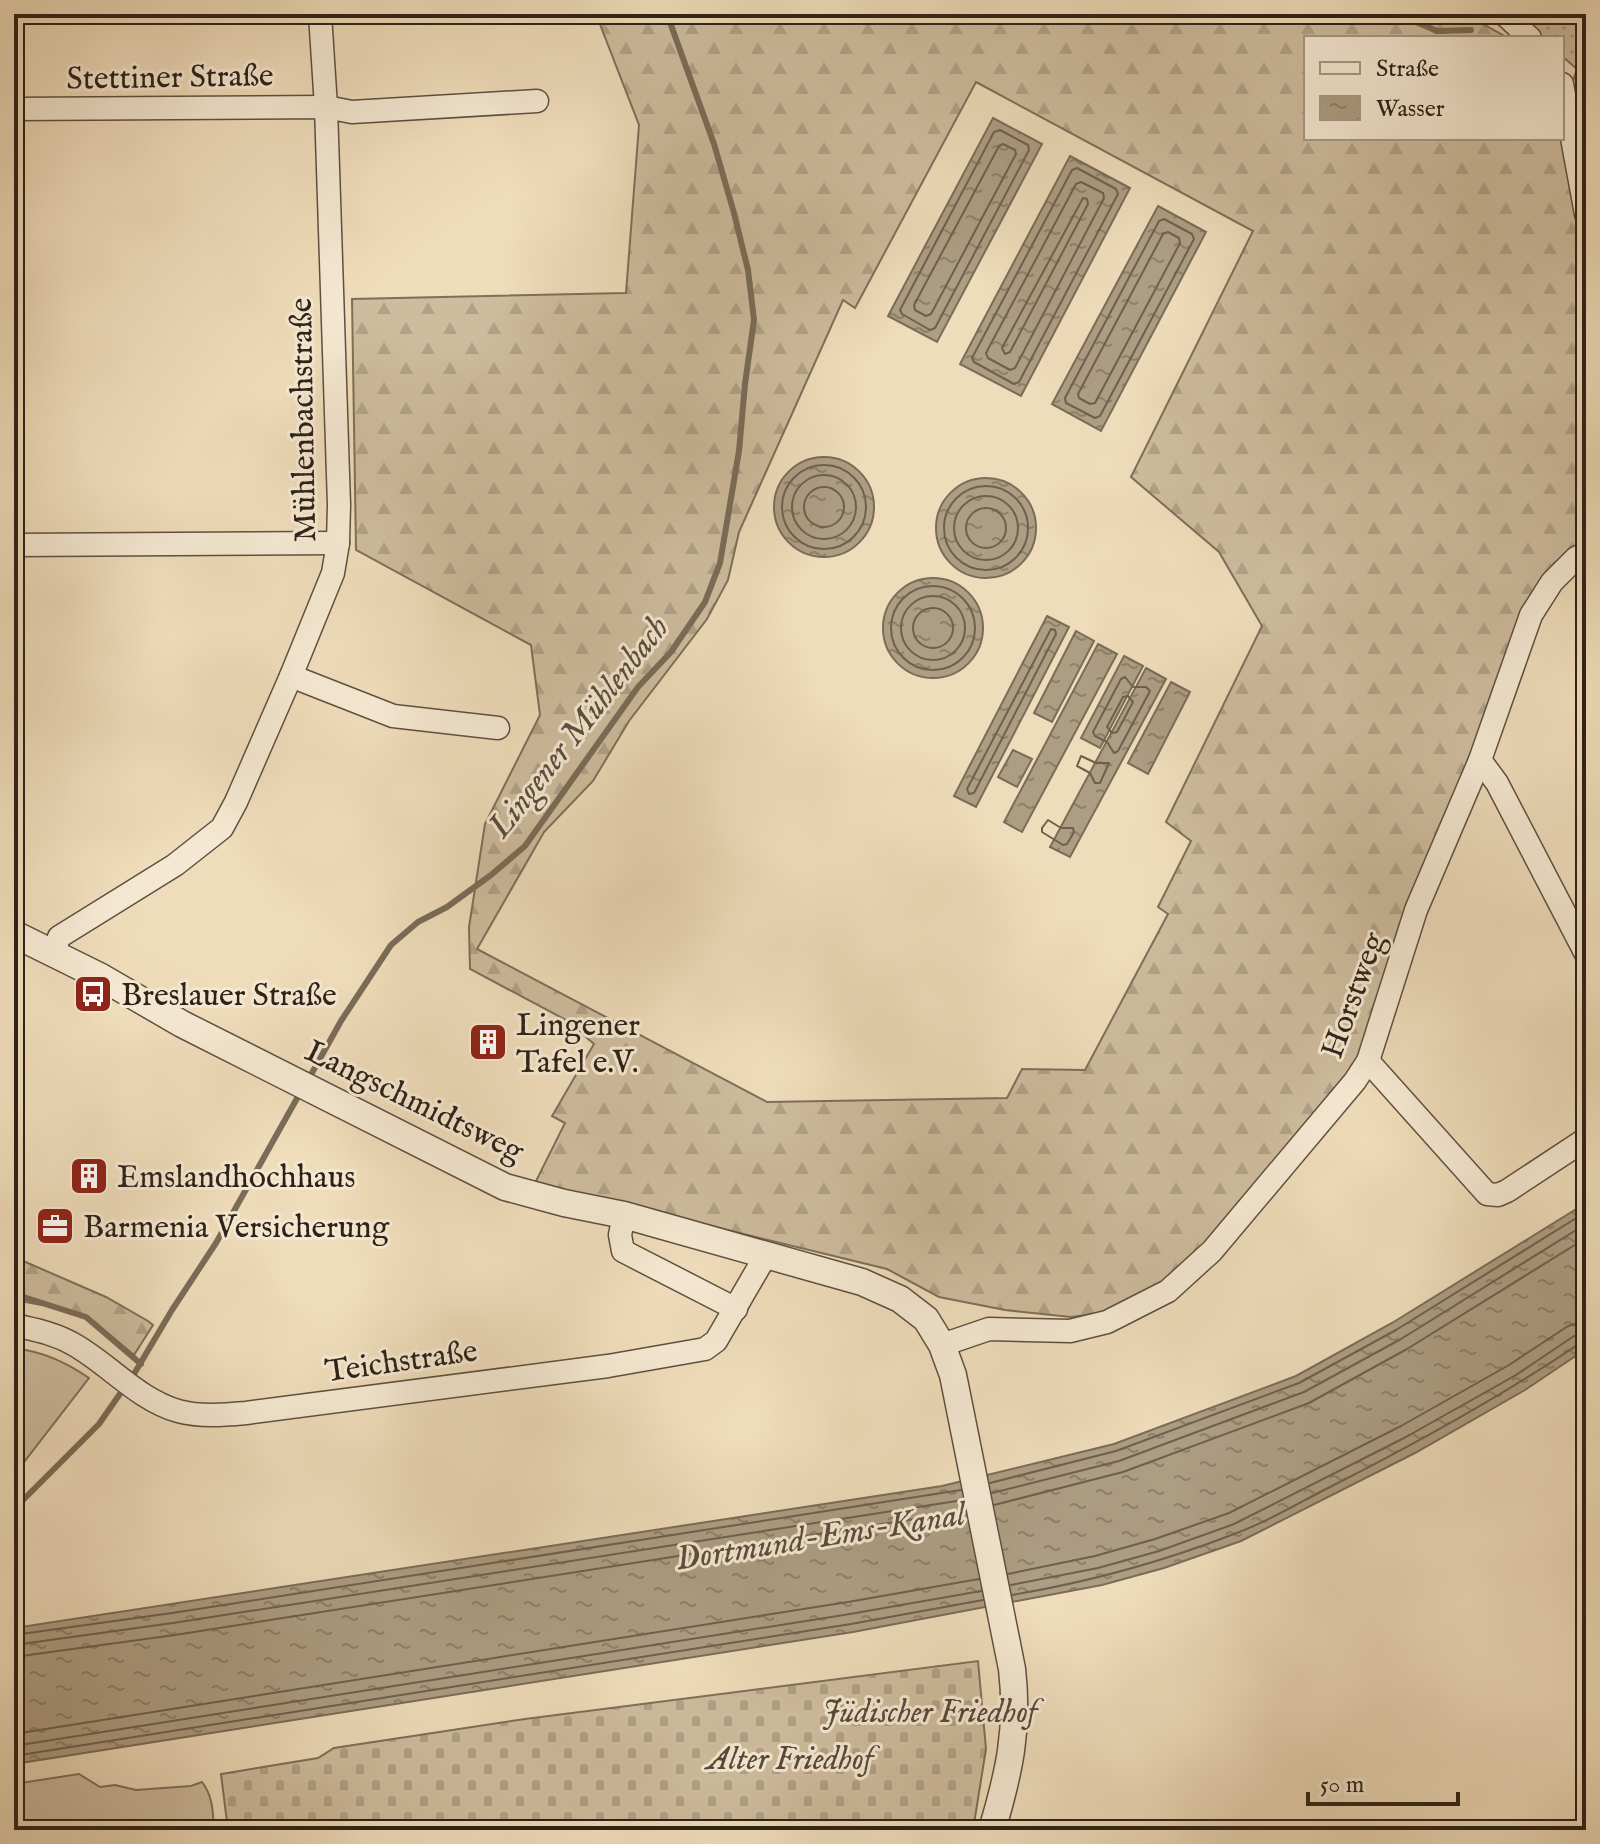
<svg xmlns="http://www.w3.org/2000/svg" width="1600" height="1844" font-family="'IM FELL English',serif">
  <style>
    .grass { fill: url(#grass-dots); stroke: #7e6f5a; stroke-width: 2 }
    .forest { fill: url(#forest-firs); stroke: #7e6f5a; stroke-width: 2; fill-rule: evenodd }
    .cemetery { fill: url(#cemetery-stones); stroke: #7e6f5a; stroke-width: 2 }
    .garden { fill: #cebc9e; stroke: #7e6f5a; stroke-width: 2 }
    .water { fill: url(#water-ripples); stroke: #7a6c58; stroke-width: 2 }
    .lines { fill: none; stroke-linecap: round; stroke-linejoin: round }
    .shore { stroke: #6e604d; stroke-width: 2 }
    .stream { stroke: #7a6c58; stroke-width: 6 }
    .minor-casing { stroke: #5e5040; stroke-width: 25 }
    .tertiary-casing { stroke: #5e5040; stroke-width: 29 }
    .minor { stroke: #f5e8d2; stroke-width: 22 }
    .tertiary { stroke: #f5e8d2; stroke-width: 26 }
    .labels { text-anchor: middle; stroke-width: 6; stroke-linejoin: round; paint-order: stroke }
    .street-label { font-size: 32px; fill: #2e2217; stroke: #f5e8d2 }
    .poi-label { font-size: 32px; fill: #2e2217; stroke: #f5e8d2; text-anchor: start }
    .park-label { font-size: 32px; font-style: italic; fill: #564839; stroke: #f5e8d2 }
    .water-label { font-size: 34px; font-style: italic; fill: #5a4d3d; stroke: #f5e8d2 }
  </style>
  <defs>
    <pattern id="grass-dots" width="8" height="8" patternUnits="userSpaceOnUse" patternTransform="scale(2)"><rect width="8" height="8" fill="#cebc9e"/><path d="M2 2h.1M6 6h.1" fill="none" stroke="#b1a187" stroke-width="1.8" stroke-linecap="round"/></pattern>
    <pattern id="forest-firs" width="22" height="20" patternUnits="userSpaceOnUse" patternTransform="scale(2)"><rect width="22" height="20" fill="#cebc9e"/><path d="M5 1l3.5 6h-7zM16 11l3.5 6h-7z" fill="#b1a187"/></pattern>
    <pattern id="cemetery-stones" width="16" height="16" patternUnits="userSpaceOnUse" patternTransform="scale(2)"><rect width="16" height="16" fill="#cebc9e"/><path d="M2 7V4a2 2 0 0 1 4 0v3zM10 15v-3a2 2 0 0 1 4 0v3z" fill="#b1a187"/></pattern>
    <pattern id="water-ripples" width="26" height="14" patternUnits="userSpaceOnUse" patternTransform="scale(2)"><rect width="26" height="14" fill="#ad9d83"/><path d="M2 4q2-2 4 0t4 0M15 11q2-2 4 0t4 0" fill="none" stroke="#8d806a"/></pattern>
  </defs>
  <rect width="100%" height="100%" fill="#efdcba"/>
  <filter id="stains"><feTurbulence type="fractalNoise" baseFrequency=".0025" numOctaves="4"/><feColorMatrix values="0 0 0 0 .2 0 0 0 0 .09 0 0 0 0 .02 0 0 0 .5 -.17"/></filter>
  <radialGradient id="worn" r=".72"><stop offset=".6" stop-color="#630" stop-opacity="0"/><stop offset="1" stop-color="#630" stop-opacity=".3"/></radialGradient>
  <!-- grass -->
  <path class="grass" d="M1515,14H1586V178L1569,92L1577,69L1562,56V38H1542Z"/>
  <!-- forest -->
  <g class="forest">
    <path d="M596,14H1465L1508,38H1306V138H1562V120L1586,245V543L1554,563L1524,613L1362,1075L1212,1250L1132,1309L1071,1317L1005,1310L939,1297L887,1269L535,1183L565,1123L552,1116L594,1044L566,1020L470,969L469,927L485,824L540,715L531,645L356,550L352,299L626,293L639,125ZM976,82L1253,231L1131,477L1219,552L1262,626L1166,822L1191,841L1158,907L1168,914L1085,1070L1022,1069L1007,1098L767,1102L477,949L544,832L593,781L629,721L707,619L728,580L739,532L843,300L855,308Z"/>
    <path d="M14,1257L106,1297L148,1321L153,1325L134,1355L88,1317L64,1309L14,1300Z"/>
  </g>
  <!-- cemetery -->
  <path class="cemetery" d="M978,1661L986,1749L973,1830H228L221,1774L318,1758L334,1748L525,1719Z"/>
  <!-- garden -->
  <g class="garden">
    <path d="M14,1348C43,1352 64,1361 89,1378L14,1475Z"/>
    <path d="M79,1774L100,1787L115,1785L136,1790L191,1786L202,1782C213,1796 213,1813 214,1830H32L14,1819V1784Z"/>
  </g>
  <!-- water -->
  <g class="water">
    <path d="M993,118L1042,144L937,342L888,316Z"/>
    <path d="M1070,156L1130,188L1021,396L960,364Z"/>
    <path d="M1158,206L1206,232L1101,431L1052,404Z"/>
    <circle cx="824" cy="507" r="50"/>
    <circle cx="986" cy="528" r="50"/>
    <circle cx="933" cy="628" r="50"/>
    <path d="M1047,616L1069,627L976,807L954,796Z"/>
    <path d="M1076,631L1094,641L1052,722L1034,713Z"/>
    <path d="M1098,644L1117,654L1022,832L1004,822Z"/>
    <path d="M1124,656L1143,666L1100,748L1081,738Z"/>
    <path d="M1146,668L1166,679L1070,857L1050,847Z"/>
    <path d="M1171,682L1190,692L1148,774L1128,763Z"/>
    <path d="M1013,750L1032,759L1017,787L998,777Z"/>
    <path d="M1586,1203V1349L1525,1390L1415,1453L1241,1541L1164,1568L1102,1585L853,1632L14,1764V1628L942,1486L1114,1444L1296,1376L1392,1323Z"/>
  </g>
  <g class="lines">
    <!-- shore -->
    <g class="shore">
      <path d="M1000,130L1028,145L1029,150L935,328L930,330L902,314L900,310L994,132Z"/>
      <path d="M1003,144L1015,150L1016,154L931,314L926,316L915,310L914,305L999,146Z"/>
      <path d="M1077,168L1116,189L1118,194L1019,382L1014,384L974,362L972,358L1072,170Z"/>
      <path d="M1081,182L1103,193L1104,198L1015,368L1010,370L988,358L986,353L1076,184Z"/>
      <path d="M1083,198L1087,199L1088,204L1010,352L1005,354L1002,348Z"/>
      <path d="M1164,219L1192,234L1194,239L1100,416L1095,418L1066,403L1065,398L1159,221Z"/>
      <path d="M1168,232L1179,238L1180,243L1095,403L1090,404L1079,398L1078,394L1163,234Z"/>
      <circle cx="824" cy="507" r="42"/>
      <circle cx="824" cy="507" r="32"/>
      <circle cx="986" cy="528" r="42"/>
      <circle cx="824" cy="507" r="20"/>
      <circle cx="986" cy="528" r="32"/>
      <circle cx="986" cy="528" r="20"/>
      <circle cx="933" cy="628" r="42"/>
      <circle cx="933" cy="628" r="32"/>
      <circle cx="933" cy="628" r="20"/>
      <path d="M1051,629L1055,630L1056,634L974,793L969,794L967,789Z"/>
      <path d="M1125,677L1133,687H1146L1150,691L1118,751L1114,753L1107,742L1095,736L1093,732L1121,679Z"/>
      <path d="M1128,696L1133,702L1117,732L1112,733L1107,727L1123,697Z"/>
      <path d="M1081,756L1096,763H1109L1100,783H1095L1090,773L1077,766Z"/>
      <path d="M1048,820L1061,828H1073L1074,832L1067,844L1063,845L1042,832V828Z"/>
      <path d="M990,1483L1116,1451L1299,1383L1396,1330L1586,1212"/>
      <path d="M992,1493L1119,1461L1304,1392L1401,1339L1586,1224"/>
      <path d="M994,1505L1123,1472L1309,1403L1407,1349L1586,1238"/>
      <path d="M1008,1574L1095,1556L1155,1539L1229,1513L1401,1426L1509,1365L1568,1326L1586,1321"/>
      <path d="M1011,1585L1098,1568L1159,1551L1234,1524L1406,1437L1516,1375L1574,1336L1586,1333"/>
      <path d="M1012,1595C1089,1582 1162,1562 1234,1534C1268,1522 1300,1502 1332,1486C1417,1443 1500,1397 1579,1344L1586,1343"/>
      <path d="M14,1635L172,1613L961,1490"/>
      <path d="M14,1645L173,1623L963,1500"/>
      <path d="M14,1657L175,1635L965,1511"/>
      <path d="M14,1734L848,1602L979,1579"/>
      <path d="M14,1746L850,1614L981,1591"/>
      <path d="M14,1756L851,1624L983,1600"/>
    </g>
    <!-- stream -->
    <g class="stream">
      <path d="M1398,14L1437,31L1471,30"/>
      <path d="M308,1080L341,1021L391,945L418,922L447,907L491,875L525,846L638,687L671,652L705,602L720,563L739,451L745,384L754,320L748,270L734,213L714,144L667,14"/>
      <path d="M14,1294L86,1317L141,1364"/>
      <path d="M131,1379L172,1310L216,1243L300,1093"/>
      <path d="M14,1509L99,1424L124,1388"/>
      <path d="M14,1827L18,1830"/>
    </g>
    <defs>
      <g id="minor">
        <path d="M1504,14L1530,38"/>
        <path d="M1562,84L1586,214"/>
        <path d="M14,109L326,107L352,112L537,101"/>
        <path d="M14,545L338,543"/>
        <path d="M291,676L393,716L498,728"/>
        <path d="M1480,760L1497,783L1586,954"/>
        <path d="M54,954L59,937L175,865L222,828L236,802L291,676L333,573L338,543L339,505L326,107L320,14"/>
        <path d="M1368,1061L1487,1194L1498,1195L1507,1191L1586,1139"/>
        <path d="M624,1215L620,1235L623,1251L736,1309"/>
        <path d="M14,1325C35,1330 54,1333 73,1344C109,1364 137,1399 178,1411C200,1417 224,1415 246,1413L608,1366L705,1349L716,1341L766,1255"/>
        <path d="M942,1345L989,1329L1070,1331L1107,1322L1168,1291L1212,1251L1355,1081L1368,1061L1416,910L1480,760L1531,615L1552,582L1576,558L1586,553"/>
      </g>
      <path id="tertiary" d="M14,934L101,977L182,1024L505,1187L564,1203L624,1215L862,1282L900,1299L926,1319L942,1345L953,1375L1012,1669C1019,1729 1009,1773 992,1830"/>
    </defs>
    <!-- minor casing -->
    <use href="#minor" class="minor-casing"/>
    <!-- tertiary casing -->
    <use href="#tertiary" class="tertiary-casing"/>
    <!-- minor -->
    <use href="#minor" class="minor"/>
    <!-- tertiary -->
    <use href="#tertiary" class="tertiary"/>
  </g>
  <!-- icons -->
  <defs>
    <symbol id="bus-square" viewBox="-11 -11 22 22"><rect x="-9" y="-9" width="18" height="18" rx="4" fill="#8f2418" stroke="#f5e8d2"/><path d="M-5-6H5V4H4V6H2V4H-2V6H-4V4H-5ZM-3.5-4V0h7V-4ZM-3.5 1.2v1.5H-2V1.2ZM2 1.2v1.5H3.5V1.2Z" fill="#fff"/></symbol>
    <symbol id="building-square" viewBox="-11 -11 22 22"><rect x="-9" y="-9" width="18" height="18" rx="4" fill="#8f2418" stroke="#f5e8d2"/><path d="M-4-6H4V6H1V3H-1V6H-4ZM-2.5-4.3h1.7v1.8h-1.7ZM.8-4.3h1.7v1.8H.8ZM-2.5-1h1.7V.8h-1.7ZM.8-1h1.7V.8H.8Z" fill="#fff"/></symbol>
    <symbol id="office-square" viewBox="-11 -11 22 22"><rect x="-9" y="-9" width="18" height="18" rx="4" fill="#8f2418" stroke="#f5e8d2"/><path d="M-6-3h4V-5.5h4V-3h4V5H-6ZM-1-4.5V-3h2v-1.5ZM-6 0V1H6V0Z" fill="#fff"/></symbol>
  </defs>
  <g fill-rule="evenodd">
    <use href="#bus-square" x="71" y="972" width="44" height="44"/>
    <use href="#building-square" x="466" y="1020" width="44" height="44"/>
    <use href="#building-square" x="67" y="1154" width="44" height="44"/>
    <use href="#office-square" x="33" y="1204" width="44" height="44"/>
  </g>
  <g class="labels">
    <!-- street labels -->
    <g class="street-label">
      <text transform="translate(170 76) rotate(-1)" y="11">Stettiner Straße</text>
      <text transform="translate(302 420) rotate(-91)" y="11">Mühlenbachstraße</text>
      <text transform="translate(1352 995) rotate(-70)" y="11">Horstweg</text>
      <text transform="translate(415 1100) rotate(26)" y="11">Langschmidtsweg</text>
      <text transform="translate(401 1360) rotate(-8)" y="11">Teichstraße</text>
    </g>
    <!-- poi labels -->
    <g class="poi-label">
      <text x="121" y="1005">Breslauer Straße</text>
      <text x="516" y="1035">Lingener<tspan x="516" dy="37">Tafel e.V.</tspan></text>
      <text x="117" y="1187">Emslandhochhaus</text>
      <text x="83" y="1237">Barmenia Versicherung</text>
    </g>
    <!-- park labels -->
    <g class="park-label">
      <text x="930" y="1722">Jüdischer Friedhof</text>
      <text x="790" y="1769">Alter Friedhof</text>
    </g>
    <!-- water labels -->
    <g class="water-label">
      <text transform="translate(577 726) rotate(-52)" y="12">Lingener Mühlenbach</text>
      <text transform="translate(820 1535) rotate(-9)" y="12">Dortmund-Ems-Kanal</text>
    </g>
  </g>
  <!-- margin -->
  <rect width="1600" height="1844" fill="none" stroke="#efdcba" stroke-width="48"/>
  <rect x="16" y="16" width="1568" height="1812" fill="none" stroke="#2e2217" stroke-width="4"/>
  <rect x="24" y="24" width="1552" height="1796" fill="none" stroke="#2e2217" stroke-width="2"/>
  <!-- legend -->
  <rect x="1304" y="36" width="260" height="104" fill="#f5e8d2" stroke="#a59987" stroke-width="2"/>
  <rect x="1320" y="62" width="40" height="12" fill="#f5e8d2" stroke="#a59987" stroke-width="2"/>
  <text x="1376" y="76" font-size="24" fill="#2e2217">Straße</text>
  <rect x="1320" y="96" width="40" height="24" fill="url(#water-ripples)" stroke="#a59987" stroke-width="2"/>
  <text x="1376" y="116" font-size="24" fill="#2e2217">Wasser</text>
  <!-- scale -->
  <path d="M1308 1792v12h150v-12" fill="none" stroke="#2e2217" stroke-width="4"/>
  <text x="1320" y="1792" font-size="24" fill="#2e2217" stroke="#f5e8d2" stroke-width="6" paint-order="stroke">50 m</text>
  <rect width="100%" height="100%" filter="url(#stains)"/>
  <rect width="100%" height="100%" fill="url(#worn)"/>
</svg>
